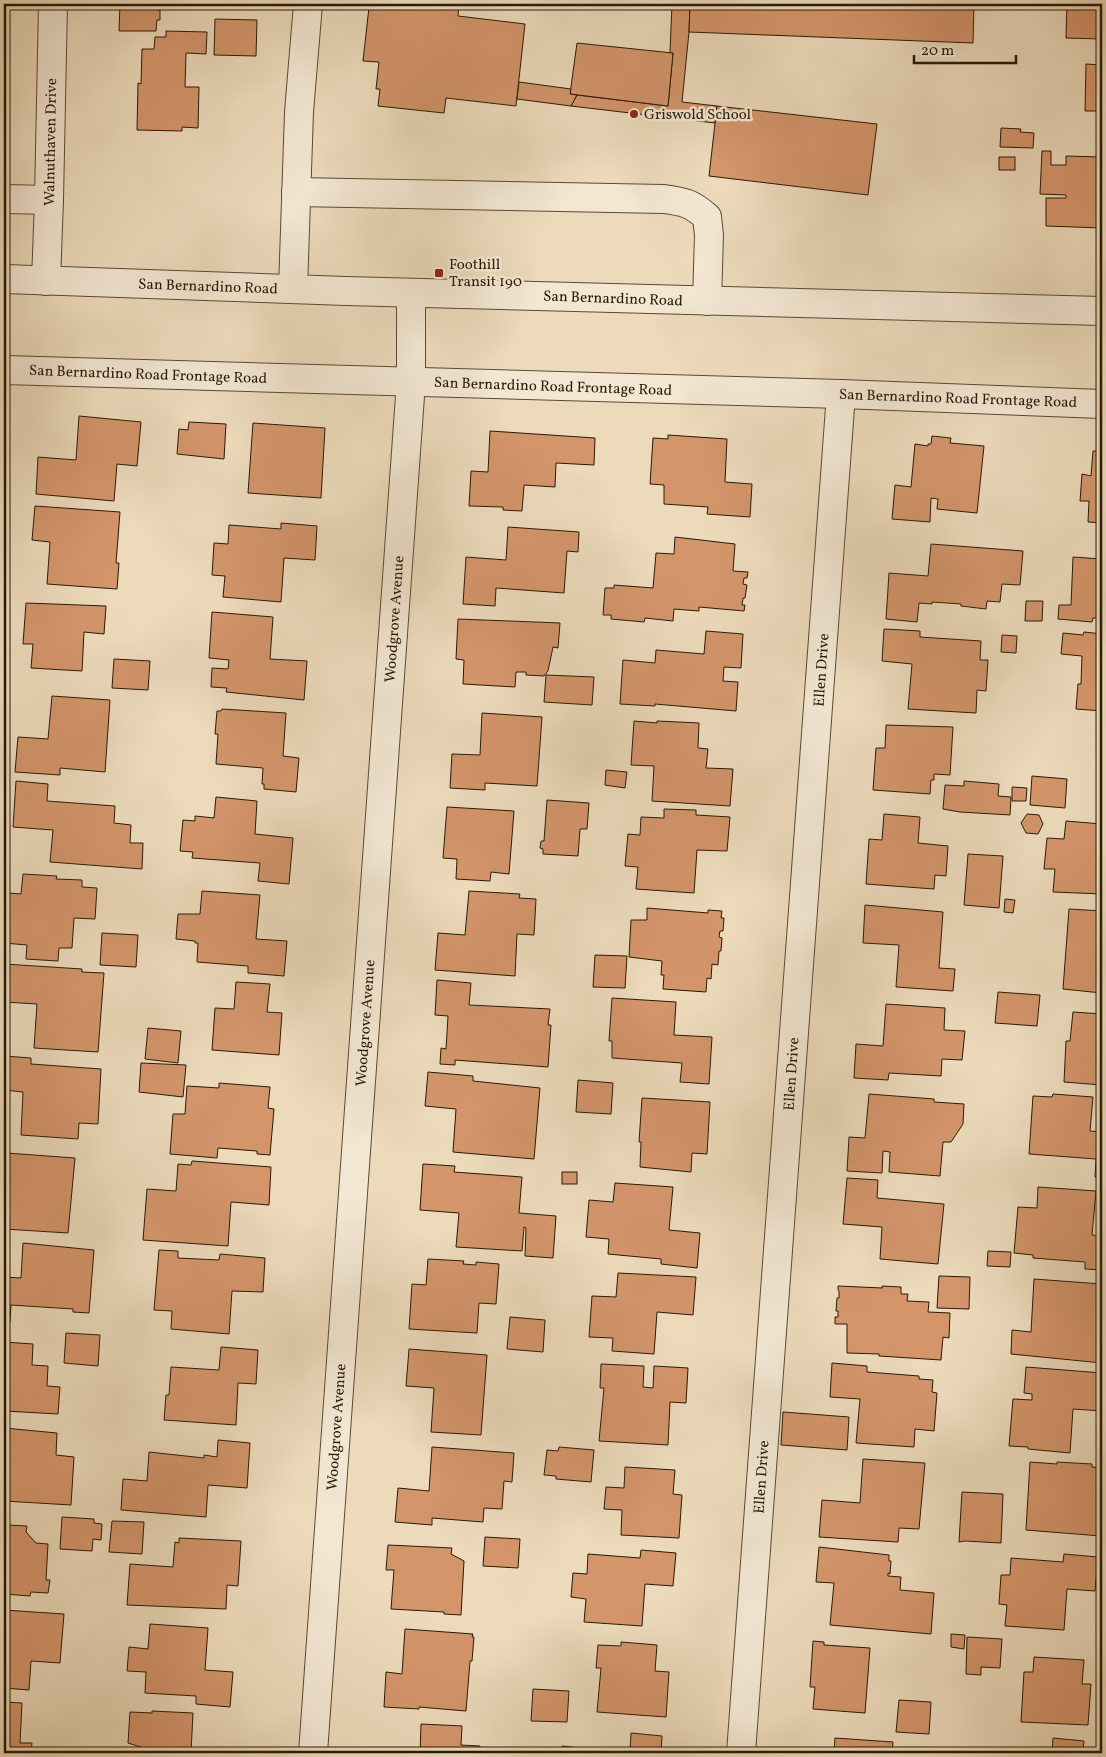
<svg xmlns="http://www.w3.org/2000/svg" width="1106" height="1757" font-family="Vollkorn,serif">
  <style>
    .building { fill: #d4956b; stroke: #281a06 }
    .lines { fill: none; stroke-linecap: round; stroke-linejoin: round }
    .minor-casing { stroke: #594a33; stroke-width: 30 }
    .minor { stroke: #f3e7d3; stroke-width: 28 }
    .poi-dot { fill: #8f2418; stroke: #f3e7d3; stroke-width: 2 }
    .labels { text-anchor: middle; stroke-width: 5; stroke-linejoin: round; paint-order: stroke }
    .poi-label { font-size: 15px; fill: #281a06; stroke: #f3e7d3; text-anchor: start }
    .street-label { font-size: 15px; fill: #281a06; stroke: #f3e7d3 }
  </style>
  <rect width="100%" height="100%" fill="#ecdabb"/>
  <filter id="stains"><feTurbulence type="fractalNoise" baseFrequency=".004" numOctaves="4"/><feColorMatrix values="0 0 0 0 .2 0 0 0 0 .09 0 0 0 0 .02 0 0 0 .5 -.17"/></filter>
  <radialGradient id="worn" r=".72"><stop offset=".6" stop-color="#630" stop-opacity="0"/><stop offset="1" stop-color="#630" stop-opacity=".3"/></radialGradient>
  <!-- building -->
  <g class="building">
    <path d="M120,4H171V5L160,4V7H157V10H160V20H157L156,31H119Z"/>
    <path d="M361,4H459L458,16L525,24L516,106L446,98L444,113L378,106L380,89H376L379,62L363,61L369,7L360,6Z"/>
    <path d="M672,4H690L689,32L682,102L717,106L715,123L571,106L577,95L668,106L673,53H670Z"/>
    <path d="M690,4H974L973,43L689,32Z"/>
    <path d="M1067,4H1102V39L1066,38Z"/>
    <path d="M215,19L257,20L256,56L214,55Z"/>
    <path d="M166,31L207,32L206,54L186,53L185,87H199L198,128L182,127V131L137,130L138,83L141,84L142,49H154L155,37H166Z"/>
    <path d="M577,43L673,53L668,106L570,94Z"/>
    <path d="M1086,64L1102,65V144H1101L1102,111H1085Z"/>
    <path d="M519,82L571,89L570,94L577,95L571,106L517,99Z"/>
    <path d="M717,106L877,124L868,195L709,176Z"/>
    <path d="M1001,128L1021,129L1020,132L1034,133L1033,148L1000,147Z"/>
    <path d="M1042,151H1051V165H1066V156L1102,157V228L1046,226V198H1066V195L1040,194Z"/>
    <rect x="999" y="157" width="16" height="13"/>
    <path d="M79,416L141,422L137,466L117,464L114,501L36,494L38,457L76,460Z"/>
    <path d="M189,422L226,424L224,459L177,454L179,429L188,430Z"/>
    <path d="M253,423L325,428L321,498L248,493Z"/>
    <path d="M490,431L595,438L594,465L556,463L555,487L524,485L522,511L503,510V507L469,506L471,471L488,472Z"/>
    <path d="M668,435L727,439L725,482L752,484L750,517L707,514L708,507L664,504V485L650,484L653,438L668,439Z"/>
    <path d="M932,436L951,438L950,443L984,446L977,513L937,509L938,499L931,498L930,522L892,519L895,485L911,487L915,444L928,446V444H931Z"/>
    <path d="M1093,451H1102V523L1088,522L1089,501H1080L1082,474L1091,476Z"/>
    <path d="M35,506L120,512L116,563H119L117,589L47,584L50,542L32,540Z"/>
    <path d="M281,523L317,526L315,560L284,558L281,602L223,597L225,576L212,575L214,543L228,544L229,525L281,529Z"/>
    <path d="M508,527L579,532L578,552L567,551L564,593L496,588L495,606L463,604L466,557L506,560Z"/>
    <path d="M675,537L735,544L733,571L748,572L747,578H744L743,584L747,585L745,598H743L742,605H745L744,611L699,607V611L674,609L673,621L645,618L644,622L611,619V615H603L605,588H614V585L653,588L656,553L674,554Z"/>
    <path d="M931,544L1023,551L1020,585L1002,584L1000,602L987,601L986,609L961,606V604L932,602V604L919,603L917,622L886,619L889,573L928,576Z"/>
    <path d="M1073,557L1102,559V618H1093L1092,622L1058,619L1059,605H1071Z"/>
    <path d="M1026,601H1043L1042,621H1025Z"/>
    <path d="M26,603L106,606L104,634L84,632L82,671L31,668L33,644H23Z"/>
    <path d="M212,612L273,617L270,659L307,661L304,700L226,692L227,688L211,687L212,668L228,669L229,660L209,658Z"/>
    <path d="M458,619L560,623L558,648L553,647L548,671L544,676L526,675V672H516L515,687L463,684L464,660L456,659Z"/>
    <path d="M884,629L920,631V637L981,641L980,660H988L986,691L977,690L976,713L908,709L912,664L882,661Z"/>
    <path d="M706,631L743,634L741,668L724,667L723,681L738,682L736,711L655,704V706L620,704L623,660L655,663L656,650L704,654Z"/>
    <path d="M1084,632L1102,634V711L1076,709L1078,684H1081L1082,656L1061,654L1063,633L1083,635Z"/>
    <path d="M1002,635L1017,636L1016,653L1001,652Z"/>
    <path d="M114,659L150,661L148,690L112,688Z"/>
    <path d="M546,675L594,677L592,705L544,702Z"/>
    <path d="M52,696L110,700L105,772L60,768V775L15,772L18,737L48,739Z"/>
    <path d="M222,709L286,713L283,756L299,758L296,792L264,789V784H262L263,768L216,764L218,734H215L217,711H221Z"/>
    <path d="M482,713L542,717L537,786L485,783V790L450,788L452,754L480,755Z"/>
    <path d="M634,721L657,723V721L699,723L698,748L708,749L706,768L733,769L730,806L652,801L654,766L631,765Z"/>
    <path d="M886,725L953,727L950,775L934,774V780H931L930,794L873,790L876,748H885Z"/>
    <path d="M1102,744V795H1099Z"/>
    <path d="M606,770L627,772L625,788L605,785Z"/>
    <path d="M1032,776L1067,779L1065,808L1030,805Z"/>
    <path d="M16,781L48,784L47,801L115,806L114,823L131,825L130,843H143L142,869L50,862L53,830L13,827Z"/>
    <path d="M964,781L999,784L998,796L1011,797L1010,815L960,812L943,809L945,785L964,786Z"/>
    <path d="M1012,787L1027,788L1026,801H1012Z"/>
    <path d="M216,797L257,801L255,834L293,838L289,884L258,881L260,863L192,858L193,852L180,851L183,820L195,821V816L214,818Z"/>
    <path d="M547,800L589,803L587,829H580L578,856L543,854V849L540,848L541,841H544Z"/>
    <path d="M447,807L514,811L509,874L491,872L490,881L456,879L457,859L443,858Z"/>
    <path d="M664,809L696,810V815L730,817L727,851L697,850L694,893L636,889L638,867L625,866L628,834L640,835L641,817L664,818Z"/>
    <path d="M884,814L920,817L918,843L948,846L946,876L935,875L934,889L866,884L869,839L882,840Z"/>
    <path d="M1027,814L1039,815L1043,824L1038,834L1026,833L1021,823Z"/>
    <path d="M1066,821L1102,824V894L1053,892L1055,869H1044L1047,838L1064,839Z"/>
    <path d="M968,854L1003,856L999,908L964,905Z"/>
    <path d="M23,874L57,876L56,879L82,880V887L97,888L95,919L74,918L72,948H59L58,961L26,959L27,945L4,943L8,893L21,894Z"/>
    <path d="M202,891L260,895L256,939L287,941L284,976L248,973V966L197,962L198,943H195V941L176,939L178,914H200Z"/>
    <path d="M469,891L520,894L519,898L536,899L534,935L517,934L515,976L435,970L438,933L465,935Z"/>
    <path d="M1005,899L1015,900L1013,913L1004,912Z"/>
    <path d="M865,905L943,912L939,968L955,969L953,991L896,987L899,945L863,943Z"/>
    <path d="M647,908L708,913V910L722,911L721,918H724L723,931H720L719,937L722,938L721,951H719L718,965L712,964L711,979L707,978L706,992L663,989L664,975H661L662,961L629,957L631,920H647Z"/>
    <path d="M1069,909L1102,911V993L1063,989Z"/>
    <path d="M102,933L138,935L136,967L100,965Z"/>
    <path d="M595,955L627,956L625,988L593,987Z"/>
    <path d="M4,964L82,969V972L104,973L98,1052L34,1048L37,1004L4,1002Z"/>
    <path d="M437,980L471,983L469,1005L550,1009L548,1025H551L548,1067L455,1060V1065L440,1064L441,1048L446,1049L448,1016L435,1015Z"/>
    <path d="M236,982L270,984L267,1012L282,1013L279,1055L212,1050L215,1008L234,1009Z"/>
    <path d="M998,992L1040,995L1037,1026L995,1023Z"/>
    <path d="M612,998L676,1002L674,1035L712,1037L709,1084L680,1082L682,1063L612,1058V1041H609Z"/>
    <path d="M886,1004L945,1008L944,1030L965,1031L962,1060L942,1059L941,1076L889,1073L888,1080L854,1078L856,1044L883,1046Z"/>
    <path d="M1073,1012L1102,1014V1085L1064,1082L1066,1041H1070Z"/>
    <path d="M148,1028L181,1031L178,1063L145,1059Z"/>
    <path d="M4,1056L31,1058V1064L101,1069L98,1124L79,1123L78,1139L21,1135L23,1092L4,1090Z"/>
    <path d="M141,1063L186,1065L183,1097L139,1092Z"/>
    <path d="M428,1072L473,1076V1081L540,1088L534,1159L453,1152L456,1109L425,1106Z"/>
    <path d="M578,1080L613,1083L611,1114L576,1112Z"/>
    <path d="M219,1083L270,1087L268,1108L274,1109L270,1155L257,1154V1151L218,1148L217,1158L170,1154L173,1114H185L187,1086L219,1088Z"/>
    <path d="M869,1094L934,1099V1102L964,1104L963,1124L951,1142H943L940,1176L889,1172L890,1152L883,1151L882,1173L847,1171L849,1137L865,1138Z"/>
    <path d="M1053,1094L1093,1097L1090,1131L1102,1132V1178L1095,1177L1096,1159L1029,1154L1033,1096L1052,1097Z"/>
    <path d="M642,1098L710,1102L707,1154L692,1153L691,1172L640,1167L641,1142H639Z"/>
    <path d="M6,1153L75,1158L68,1233L4,1229V1192Z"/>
    <path d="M192,1161L271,1167L269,1205L231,1202L228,1246L143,1240L147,1189L176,1191L178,1164L191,1165Z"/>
    <path d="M423,1164L455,1166L454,1172L522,1177L519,1213L556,1216L553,1258L525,1256L526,1228L524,1227L522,1251L456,1247L459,1213L420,1210Z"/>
    <rect x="562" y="1172" width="15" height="12"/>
    <path d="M847,1178L878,1180L877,1198L944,1204L938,1264L880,1259L882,1227L843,1224Z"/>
    <path d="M615,1183L673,1187L669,1230L700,1233L697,1268L661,1264V1259L608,1254L609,1239L586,1237L589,1200L613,1202Z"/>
    <path d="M1038,1187L1096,1191L1092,1235L1102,1236V1270L1085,1269V1262L1033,1258V1255L1014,1253L1018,1207L1037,1208Z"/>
    <path d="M23,1243L94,1250L89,1313L73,1312V1309L11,1305L10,1322H4V1277L21,1278Z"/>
    <path d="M159,1250L178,1251V1258L219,1260L220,1254L265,1258L263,1292L232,1291L229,1334L171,1329L172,1311L154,1310Z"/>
    <path d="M988,1251L1011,1252L1010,1267L987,1266Z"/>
    <path d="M428,1259L464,1261L463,1264L476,1265V1262L499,1264L496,1304L479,1303L477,1333L409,1329L412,1284L426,1285Z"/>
    <path d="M618,1273L696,1277L693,1315L657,1312L654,1354L612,1351L613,1338L589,1337L592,1296L616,1297Z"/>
    <path d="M939,1276L970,1277L969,1309L937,1308Z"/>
    <path d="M1034,1279L1102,1284L1099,1328H1102V1363L1011,1354L1012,1330L1031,1332Z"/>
    <path d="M838,1286L882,1288V1286L901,1287V1294H908L907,1301L929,1302L928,1312L950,1313L949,1338L943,1337L941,1360L879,1356V1354L847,1353V1324H835V1317H838V1311H836L837,1298H839V1291L838,1290Z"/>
    <path d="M510,1317L545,1320L543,1352L507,1349Z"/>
    <path d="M66,1333L100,1335L98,1366L64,1363Z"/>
    <path d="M4,1342L33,1344L32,1365L48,1366L47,1386L60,1387L58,1414L4,1411Z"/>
    <path d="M221,1347L258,1350L256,1384L238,1383L236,1425L164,1420L166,1395H169L171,1367L219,1370Z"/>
    <path d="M409,1349L487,1355L481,1435L431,1432L434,1388L406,1386Z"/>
    <path d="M832,1363L867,1366V1372L919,1376V1379L933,1380L932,1392L937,1393L934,1431L915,1429L914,1447L856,1443L860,1399L830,1397Z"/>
    <path d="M601,1364L644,1366L643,1387L653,1388L654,1366L688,1368L686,1403L670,1402L668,1445L599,1441L604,1388H600Z"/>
    <path d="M1026,1367L1102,1373V1411L1073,1409L1070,1453L1028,1449V1447L1009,1446L1013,1399L1032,1400V1394L1024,1393Z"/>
    <path d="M783,1412L849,1417L847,1450L781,1445Z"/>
    <path d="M4,1428L57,1433L56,1455L74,1457L71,1505L4,1501Z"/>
    <path d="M218,1440L250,1443L247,1488L208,1485L206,1517L121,1510L123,1479L147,1481L149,1452L204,1458V1455L217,1457Z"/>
    <path d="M432,1447L514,1453L512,1482L504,1481L502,1509L484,1508L483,1522L432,1518V1525L395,1522L398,1488L429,1491Z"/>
    <path d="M559,1447L594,1450L591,1482L556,1479V1476L544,1475L547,1450L558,1451Z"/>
    <path d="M863,1459L925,1463L919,1529L899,1528L898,1542L819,1537L822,1500L860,1503Z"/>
    <path d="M1030,1462L1057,1464V1462L1092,1464V1467L1102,1468L1101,1536L1026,1530Z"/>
    <path d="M625,1467L675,1470L673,1494L682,1495L679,1538L621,1535L622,1510L604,1509L606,1487L624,1488Z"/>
    <path d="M962,1492L1003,1494L1001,1543L965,1541L959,1542Z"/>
    <path d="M62,1517L94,1519V1523L102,1524L101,1540L93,1539L92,1551L60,1549Z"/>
    <path d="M112,1521L144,1522L142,1554L109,1552Z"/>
    <path d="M8,1525L27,1526L26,1532L36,1543L48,1544L46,1580H50L48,1593L31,1592L30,1596L4,1594V1527L7,1528Z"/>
    <path d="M485,1537L520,1539L518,1568L483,1566Z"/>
    <path d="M179,1538L241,1541L238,1586L227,1585L226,1609L127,1605L130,1564L173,1567L175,1542L179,1543Z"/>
    <path d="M388,1545L452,1548L451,1554L464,1561L461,1615L444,1614V1612L391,1609L394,1570H386Z"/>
    <path d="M819,1547L889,1555V1561H891L890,1574L888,1573V1576L901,1577L900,1590L934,1593L931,1634L830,1625L834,1583L816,1582Z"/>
    <path d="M641,1550L676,1553L673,1586L645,1584L642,1626L584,1622L586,1599L571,1597L573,1573L587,1574L588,1554L640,1558Z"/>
    <path d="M1064,1554L1098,1557L1095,1591L1067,1589L1064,1630L1005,1626L1007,1605L999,1604L1001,1575H1010L1011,1558L1063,1562Z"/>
    <path d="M4,1610L64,1614L60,1663L31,1661L29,1690L4,1688Z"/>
    <path d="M150,1624L208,1628L205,1670L233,1672L230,1707L196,1704V1696L145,1693L146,1672L127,1671L129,1647L148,1649Z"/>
    <path d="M405,1629L473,1634L472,1637H474L472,1661H470L466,1711L419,1707V1709L384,1707L386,1672L402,1674Z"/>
    <path d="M951,1634L965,1635L964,1649L951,1647Z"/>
    <path d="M967,1637L1002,1639L1000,1668L981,1667V1675L966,1674Z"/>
    <path d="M813,1641L824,1642V1645L870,1648L865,1713L813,1709L815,1687H810Z"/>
    <path d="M621,1642L657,1645L655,1671L669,1672L666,1717L597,1712L601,1668H596L598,1645L621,1646Z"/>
    <path d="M1034,1657L1084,1660L1082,1684H1091L1088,1725L1021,1722L1024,1672H1033Z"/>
    <path d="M533,1689L569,1691L567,1722L531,1721Z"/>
    <path d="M899,1700L931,1702L929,1734L896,1732Z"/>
    <path d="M4,1702L22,1703L20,1743H32L31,1753H4Z"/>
    <path d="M152,1711L193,1713L191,1753H150V1750L128,1743L130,1712L152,1713Z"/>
    <path d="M421,1724L462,1726L461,1745L480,1746V1753H420Z"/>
    <path d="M631,1733L662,1736L661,1753H562V1746L617,1752V1750L630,1751Z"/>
    <path d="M835,1738L893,1742L892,1753H834Z"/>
    <path d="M1053,1738L1084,1741L1083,1753H1052Z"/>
  </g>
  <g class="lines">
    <defs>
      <g id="minor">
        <path d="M296,192L664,199C685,202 691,203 707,217L709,235L707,301"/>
        <path d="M4,199L49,200"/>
        <path d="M4,279L346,291L1102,311"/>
        <path d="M46,281L49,200L53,4"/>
        <path d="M293,289L299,112L308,4"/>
        <path d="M4,370L841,394L1102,404"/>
        <path d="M313,1753L411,382V293"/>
        <path d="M741,1753L841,394"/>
      </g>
    </defs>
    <!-- minor casing -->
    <use href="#minor" class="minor-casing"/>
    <!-- minor -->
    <use href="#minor" class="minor"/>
  </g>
  <!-- markers -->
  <g class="poi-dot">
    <circle cx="634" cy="114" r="5"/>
    <rect x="434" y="268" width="10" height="10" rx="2.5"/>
  </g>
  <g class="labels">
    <!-- poi labels -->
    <g class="poi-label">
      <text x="644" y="119">Griswold School</text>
      <text x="449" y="269">Foothill<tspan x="449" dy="17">Transit 190</tspan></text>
    </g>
    <!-- street labels -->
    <g class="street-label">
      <text transform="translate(50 142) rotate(-89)" y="5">Walnuthaven Drive</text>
      <text transform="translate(208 286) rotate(2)" y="5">San Bernardino Road</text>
      <text transform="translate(613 298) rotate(2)" y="5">San Bernardino Road</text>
      <text transform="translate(148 374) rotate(2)" y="5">San Bernardino Road Frontage Road</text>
      <text transform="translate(553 386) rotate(2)" y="5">San Bernardino Road Frontage Road</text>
      <text transform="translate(958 398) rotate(2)" y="5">San Bernardino Road Frontage Road</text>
      <text transform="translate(394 619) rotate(-86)" y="5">Woodgrove Avenue</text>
      <text transform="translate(821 670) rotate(-86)" y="5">Ellen Drive</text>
      <text transform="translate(365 1023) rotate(-86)" y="5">Woodgrove Avenue</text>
      <text transform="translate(791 1074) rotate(-86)" y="5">Ellen Drive</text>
      <text transform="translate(336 1427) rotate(-86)" y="5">Woodgrove Avenue</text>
      <text transform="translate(761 1477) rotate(-86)" y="5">Ellen Drive</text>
    </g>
  </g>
  <!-- margin -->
  <rect width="1106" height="1757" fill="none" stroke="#ecdabb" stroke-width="20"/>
  <rect x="5" y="5" width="1096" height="1747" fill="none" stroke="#281a06" stroke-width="2.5"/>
  <rect x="10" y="10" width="1086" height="1737" fill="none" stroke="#281a06"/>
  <!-- scale -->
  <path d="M914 55v8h102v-8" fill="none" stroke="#281a06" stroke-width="2.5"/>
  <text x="921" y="55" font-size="15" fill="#281a06" stroke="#f3e7d3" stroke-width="4" paint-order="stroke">20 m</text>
  <rect width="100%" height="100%" filter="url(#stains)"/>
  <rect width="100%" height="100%" fill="url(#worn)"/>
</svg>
